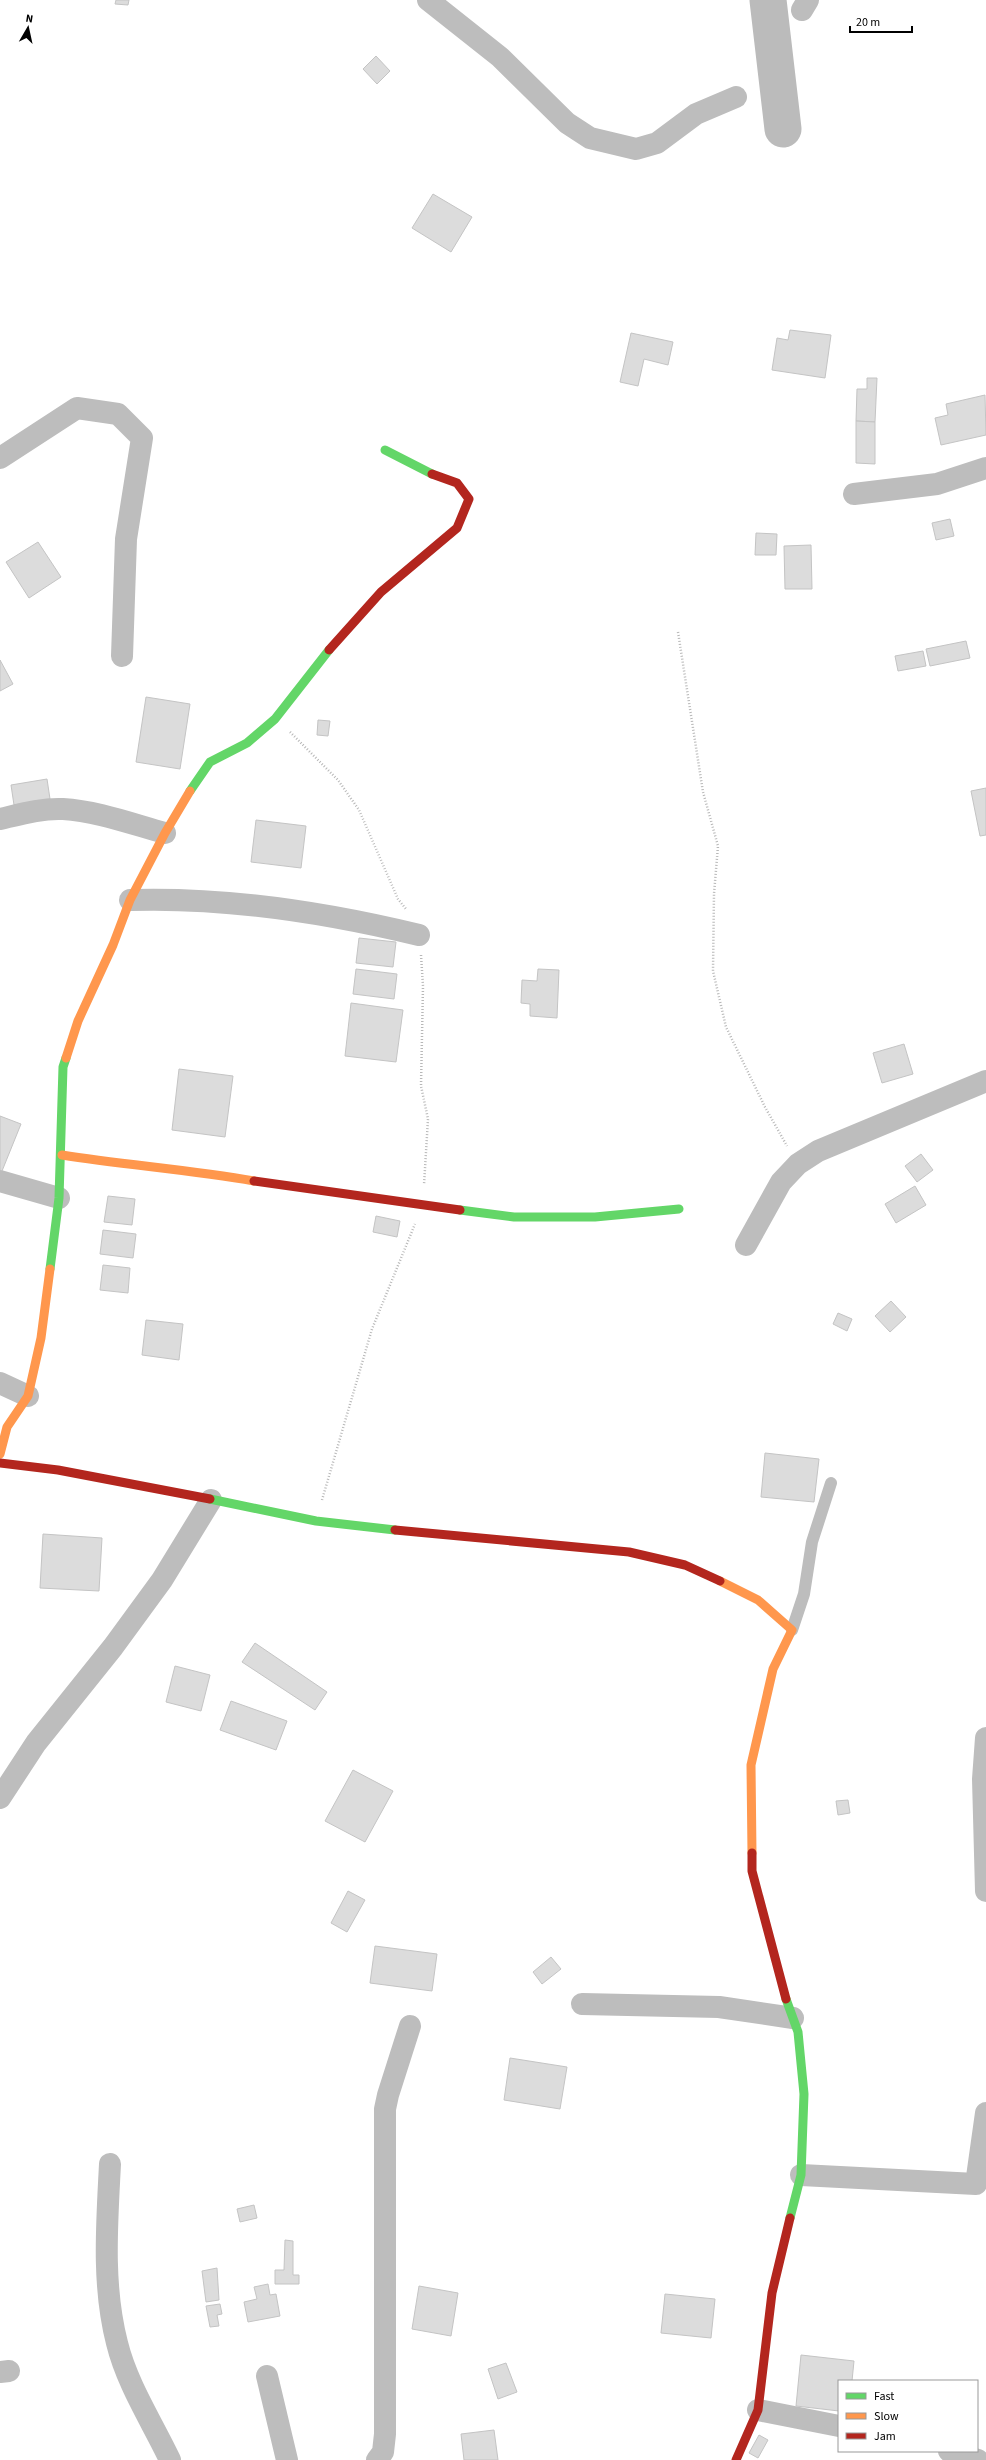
<svg xmlns="http://www.w3.org/2000/svg" width="986" height="2460" font-family="'Source Sans 3',sans-serif">
  <style>
    .lines { fill: none; stroke-linecap: round; stroke-linejoin: round }
    .river { stroke: #bbb; stroke-width: 37 }
    .building { fill: #dcdcdc; stroke: #c4c4c4 }
    .path { stroke: #b8b8b8; stroke-width: 2.5; stroke-dasharray: 1 2; stroke-linecap: butt }
    .lane { stroke: #bdbdbd; stroke-width: 12 }
    .street { stroke: #bdbdbd; stroke-width: 22 }
    .fast { stroke: #63d668; stroke-width: 9 }
    .slow { stroke: #ff974d; stroke-width: 9 }
    .jam { stroke: #b3261e; stroke-width: 9 }
  </style>
  <rect width="100%" height="100%" fill="#fff"/>
  <g class="lines">
    <!-- river -->
    <path class="river" d="M768,0L783,129"/>
  </g>
  <!-- building -->
  <g class="building">
    <path d="M116,0H129L128,5L115,4Z"/>
    <path d="M376,56L390,71L377,84L363,69Z"/>
    <path d="M433,194L472,217L451,252L412,228Z"/>
    <path d="M790,330L831,335L825,378L772,370L777,338L788,340Z"/>
    <path d="M631,333L673,342L668,365L644,359L638,386L620,382Z"/>
    <path d="M867,378H877L875,422L856,421L857,389H867Z"/>
    <path d="M985,395L986,435L941,445L935,418L948,415L946,404Z"/>
    <path d="M856,421L875,422V464L856,463Z"/>
    <path d="M950,519L954,536L936,540L932,523Z"/>
    <path d="M756,533L777,534L776,555H755Z"/>
    <path d="M38,542L61,577L29,598L6,562Z"/>
    <path d="M811,545L812,589H785L784,546Z"/>
    <path d="M966,641L970,658L930,666L926,649Z"/>
    <path d="M923,651L926,666L898,671L895,656Z"/>
    <path d="M0,660L13,684L0,691Z"/>
    <path d="M146,697L190,704L180,769L136,762Z"/>
    <path d="M318,720L330,721L328,736L317,735Z"/>
    <path d="M47,779L50,799L14,805L11,785Z"/>
    <path d="M986,788V835L980,836L971,791Z"/>
    <path d="M256,820L306,826L301,868L251,862Z"/>
    <path d="M359,938L396,942L393,967L356,963Z"/>
    <path d="M356,969L397,974L394,999L353,994Z"/>
    <path d="M538,969L559,970L557,1018L530,1016V1004L521,1003L522,980L537,981Z"/>
    <path d="M351,1003L403,1010L396,1062L345,1056Z"/>
    <path d="M904,1044L913,1074L882,1083L873,1053Z"/>
    <path d="M179,1069L233,1076L225,1137L172,1130Z"/>
    <path d="M0,1116L21,1124L0,1176Z"/>
    <path d="M921,1154L933,1170L917,1182L905,1166Z"/>
    <path d="M915,1186L926,1205L896,1223L885,1204Z"/>
    <path d="M108,1196L135,1199L132,1225L104,1222Z"/>
    <path d="M376,1216L400,1221L397,1237L373,1232Z"/>
    <path d="M103,1230L136,1234L133,1258L100,1254Z"/>
    <path d="M103,1265L130,1268L128,1293L100,1290Z"/>
    <path d="M891,1301L906,1317L890,1332L875,1316Z"/>
    <path d="M838,1313L852,1319L847,1331L833,1324Z"/>
    <path d="M146,1320L183,1324L179,1360L142,1355Z"/>
    <path d="M765,1453L819,1459L814,1502L761,1497Z"/>
    <path d="M43,1534L102,1538L99,1591L40,1588Z"/>
    <path d="M255,1643L327,1692L315,1710L242,1662Z"/>
    <path d="M175,1666L210,1675L201,1711L166,1702Z"/>
    <path d="M231,1701L287,1721L276,1750L220,1730Z"/>
    <path d="M353,1770L393,1791L365,1842L325,1821Z"/>
    <path d="M848,1800L850,1813L838,1815L836,1801Z"/>
    <path d="M348,1891L365,1900L347,1932L331,1923Z"/>
    <path d="M375,1946L437,1954L432,1991L370,1983Z"/>
    <path d="M551,1957L561,1969L542,1984L533,1972Z"/>
    <path d="M510,2058L567,2067L560,2109L504,2100Z"/>
    <path d="M254,2205L257,2218L240,2222L237,2209Z"/>
    <path d="M285,2240L293,2241V2275H299V2284H275V2270H284Z"/>
    <path d="M217,2268L219,2300L206,2302L202,2271Z"/>
    <path d="M268,2284L270,2295L276,2294L280,2316L248,2322L244,2302L257,2299L254,2287Z"/>
    <path d="M419,2286L458,2293L451,2336L412,2329Z"/>
    <path d="M665,2294L715,2299L711,2338L661,2333Z"/>
    <path d="M220,2304L222,2314L217,2315L219,2326L210,2327L206,2306Z"/>
    <path d="M801,2355L854,2361L852,2381H839V2411L796,2406Z"/>
    <path d="M506,2363L517,2392L498,2399L488,2369Z"/>
    <path d="M494,2430L498,2460H464L461,2434Z"/>
    <path d="M759,2435L768,2440L758,2458L749,2453Z"/>
  </g>
  <g class="lines">
    <!-- path -->
    <g class="path">
      <path d="M678,632L703,792L718,846L714,894L713,971L726,1027L765,1107L787,1146"/>
      <path d="M290,732L338,780L359,810L398,899L406,909"/>
      <path d="M421,955L423,986L421,1086L428,1119L424,1185"/>
      <path d="M322,1500L372,1329L415,1224"/>
    </g>
    <!-- lane -->
    <path class="lane" d="M792,1630L804,1594L812,1542L831,1483"/>
    <!-- street -->
    <g class="street">
      <path d="M428,0L500,57L567,123L590,138L636,149L657,143L696,114L736,97"/>
      <path d="M802,10L808,0"/>
      <path d="M0,458L77,408L118,414L142,438L126,539L122,656"/>
      <path d="M854,494L937,484L986,468"/>
      <path d="M0,819C21,814 42,808 63,809C97,811 132,824 165,833"/>
      <path d="M130,900C228,897 324,912 419,935"/>
      <path d="M0,1181L59,1198"/>
      <path d="M746,1245L781,1182L798,1164L818,1151L986,1081"/>
      <path d="M0,1383L28,1396"/>
      <path d="M986,1738L983,1779L986,1891"/>
      <path d="M0,1798L36,1743L113,1647L162,1580L211,1500"/>
      <path d="M582,2004L719,2007L793,2018"/>
      <path d="M110,2164C107,2223 102,2285 117,2343C127,2384 152,2422 170,2460"/>
      <path d="M801,2175L976,2184L986,2113"/>
      <path d="M0,2372L9,2371"/>
      <path d="M267,2376L287,2460"/>
      <path d="M758,2410L839,2426"/>
      <path d="M949,2451L978,2460"/>
      <path d="M377,2460L383,2452L385,2434V2109L388,2095L410,2026"/>
    </g>
    <!-- fast -->
    <g class="fast">
      <path d="M385,450L432,474"/>
      <path d="M190,791L210,762L247,743L275,719L329,650"/>
      <path d="M460,1210L514,1217H595L679,1209"/>
      <path d="M50,1269L59,1198L63,1067L66,1058"/>
      <path d="M210,1499L316,1521L395,1530"/>
      <path d="M786,1999L798,2032L804,2094L801,2175L790,2218"/>
    </g>
    <!-- slow -->
    <g class="slow">
      <path d="M66,1058L78,1021L113,945L130,900L165,833L190,791"/>
      <path d="M62,1155C126,1165 190,1170 254,1181"/>
      <path d="M0,1454L7,1427L28,1396L41,1338L50,1269"/>
      <path d="M720,1581L758,1600L792,1630L773,1669L751,1765L752,1853"/>
    </g>
    <!-- jam -->
    <g class="jam">
      <path d="M329,650L381,592L457,528L469,499L457,483L432,474"/>
      <path d="M254,1181L460,1210"/>
      <path d="M0,1463L58,1470L210,1499"/>
      <path d="M395,1530L629,1552L685,1565L720,1581"/>
      <path d="M752,1853V1871L786,1999"/>
      <path d="M736,2460L758,2410L772,2293L790,2218"/>
    </g>
  </g>
  <!-- legend -->
  <rect x="838" y="2380" width="140" height="72" fill="#ffffff" stroke="#999999"/>
  <rect x="846" y="2393" width="20" height="6" fill="#63d668" stroke="#999999"/>
  <text x="874" y="2400" font-size="12" fill="#000000">Fast</text>
  <rect x="846" y="2413" width="20" height="6" fill="#ff974d" stroke="#999999"/>
  <text x="874" y="2420" font-size="12" fill="#000000">Slow</text>
  <rect x="846" y="2433" width="20" height="6" fill="#b3261e" stroke="#999999"/>
  <text x="874" y="2440" font-size="12" fill="#000000">Jam</text>
  <!-- north arrow -->
  <g transform="translate(28 28) rotate(9)" stroke="#ffffff" stroke-width="3" paint-order="stroke">
  <path d="M0-3L7 15L0 10L-7 15Z" fill="#000000"/>
  <text y="-6" font-size="11" font-weight="bold" text-anchor="middle" fill="#000000">N</text>
  </g>
  <!-- scale -->
  <path d="M850 26v6h62v-6" fill="none" stroke="#000000" stroke-width="2"/>
  <text x="856" y="26" font-size="12" fill="#000000" stroke="#ffffff" stroke-width="3" paint-order="stroke">20 m</text>
</svg>
